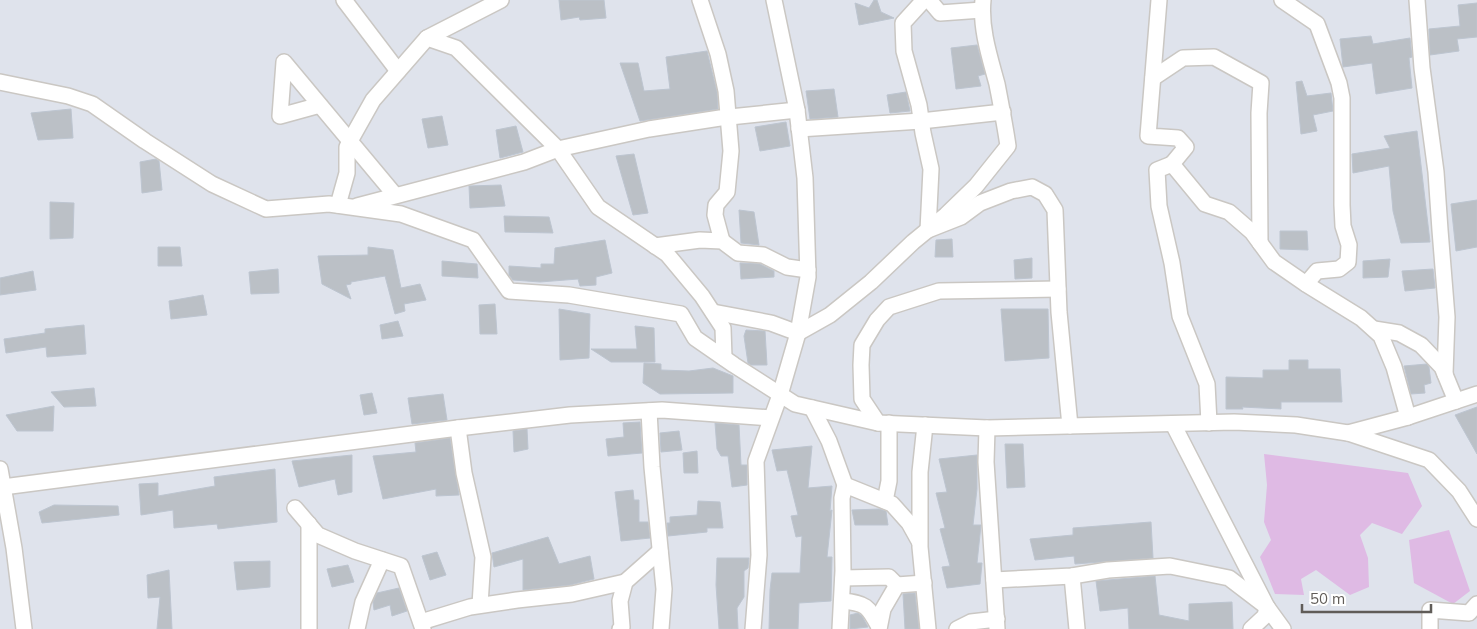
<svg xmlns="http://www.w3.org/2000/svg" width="1477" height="629" font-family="Mulish,sans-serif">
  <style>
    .green { fill: #dfbae4 }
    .building { fill: #bbc0c6; stroke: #bdc5d0 }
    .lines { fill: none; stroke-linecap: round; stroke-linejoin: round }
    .minor-casing { stroke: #cac7c3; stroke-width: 18 }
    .minor { stroke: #fff; stroke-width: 15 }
  </style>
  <rect width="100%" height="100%" fill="#dfe3ec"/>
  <!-- green -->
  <g class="green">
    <path d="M1264,454L1408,473L1422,506L1402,534L1372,523L1360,535L1368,558L1369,587L1350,595L1316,570L1301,579L1304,595L1275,594L1260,557L1271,540L1264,522L1267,485Z"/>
    <path d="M1449,530L1470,591L1453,604L1414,583L1409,540Z"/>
  </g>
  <!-- building -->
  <g class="building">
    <path d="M559,0H604L606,18L580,20L579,17L561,20Z"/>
    <path d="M874,0H877L881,12L894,18L859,25L855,3L869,8Z"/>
    <path d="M1477,3V37L1457,39L1459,51L1430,55L1429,29L1460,26L1458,5Z"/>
    <path d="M1371,36L1373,44L1410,38L1412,57L1409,58L1412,88L1376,94L1372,63L1343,67L1340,39Z"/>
    <path d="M977,45L985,74L978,76L981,86L956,89L951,48Z"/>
    <path d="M707,51L717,92L718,109L640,121L620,63H638L644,91L670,89L666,57Z"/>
    <path d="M1302,81L1307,96L1331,93L1333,111L1313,115L1317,131L1301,134L1296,82Z"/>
    <path d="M834,89L838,117L810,119L806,91Z"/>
    <path d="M906,92L910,111L890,113L887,95Z"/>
    <path d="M71,109L73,138L38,140L31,113Z"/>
    <path d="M442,116L448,145L428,148L422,119Z"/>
    <path d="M786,122L790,146L760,151L755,127Z"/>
    <path d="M516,126L523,152L500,158L496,130Z"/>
    <path d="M1417,131L1430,242L1401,243L1393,211L1389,166L1353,173L1352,154L1390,148L1384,136Z"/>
    <path d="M634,154L648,213L633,215L616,156Z"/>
    <path d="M156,159L159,161L162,190L142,193L140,162Z"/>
    <path d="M501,185L505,206L470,208L469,186Z"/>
    <path d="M1477,200V247L1456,251L1451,204Z"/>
    <path d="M50,202L74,203L73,238L50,239Z"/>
    <path d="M739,210L754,212L759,245L741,243Z"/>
    <path d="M504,216L549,217L553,233L505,232Z"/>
    <path d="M1280,231H1307L1308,250L1280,249Z"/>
    <path d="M952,239L953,257H935L936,240Z"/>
    <path d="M605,240L612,273L596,277V285L580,286L578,279L540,282L513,280L509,275V266L541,268V264H554L555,248Z"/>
    <path d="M158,247H180L182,266H158Z"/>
    <path d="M368,247L393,250L401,288L420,284L426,300L404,304L405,311L395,314L385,276L351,282V284L346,285L351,299L322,284L318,256L368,255Z"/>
    <path d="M1032,258V278L1015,279L1014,260Z"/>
    <path d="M1390,259L1388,277L1363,278V261Z"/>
    <path d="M442,261L477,264L478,278L442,276Z"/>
    <path d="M740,263L760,264L774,271V277L741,279Z"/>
    <path d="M278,269L279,293L251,294L249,272Z"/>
    <path d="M1433,269L1435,288L1405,291L1402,271Z"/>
    <path d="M33,271L36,290L0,295V278Z"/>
    <path d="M203,295L207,315L171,319L169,301Z"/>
    <path d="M495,304L497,334H480L479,305Z"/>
    <path d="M559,309L590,314L589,358L560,360Z"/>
    <path d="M1001,309H1048L1049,358L1005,361Z"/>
    <path d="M398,321L403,336L382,339L380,325Z"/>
    <path d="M84,325L86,354L47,357L46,347L6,353L4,339L45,333V329Z"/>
    <path d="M635,326L654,328L655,362H611L591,349H637Z"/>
    <path d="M746,330L765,331L767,365H751L748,363L744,336Z"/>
    <path d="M1289,360H1308V369H1340L1342,402H1281V409L1242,407L1243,409H1226V377L1263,378V370H1289Z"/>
    <path d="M644,363L661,364V370L689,371L713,368L733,376V393L660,394L643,383Z"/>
    <path d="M1427,364L1429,367L1431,383L1424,385L1425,393L1411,394L1404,366Z"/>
    <path d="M94,388L96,406L64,407L51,392Z"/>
    <path d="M372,393L377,413L364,415L360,395Z"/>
    <path d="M443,394L447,420L412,424L408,398Z"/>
    <path d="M54,406L53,431H17L6,415Z"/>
    <path d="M1477,407V454L1455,415Z"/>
    <path d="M640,422L642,453L608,456L606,439L624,437L623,423Z"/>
    <path d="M715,423L739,425L741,465H747V485L732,487L728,456H721L717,449Z"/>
    <path d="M527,429L528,449L514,452L513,431Z"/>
    <path d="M679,431L682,450L661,452L660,433Z"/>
    <path d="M450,438L459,495L436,496V489L383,499L373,456L416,452L415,443Z"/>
    <path d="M1005,444H1023L1025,487L1007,488Z"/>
    <path d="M812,446L808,488L832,486L830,511L832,510L827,557H832L831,601L799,603L798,629H769L770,590L772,573H800L802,536L796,537L791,516L798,515L787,470L777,471L772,450Z"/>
    <path d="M697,451L698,473H684L683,453Z"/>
    <path d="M352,455V492L338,495L335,479L299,487L292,461Z"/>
    <path d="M977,455V489L973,525H981L977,563H982L980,584L947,588L942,567L950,566L940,529L945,528L936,493L947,492L939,459Z"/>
    <path d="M275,469L277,522L218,529L217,524L174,528L173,510L141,515L139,484L158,483V496L215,486L214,477Z"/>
    <path d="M633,490L634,500H639V522H648L650,538L621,541L615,492Z"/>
    <path d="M698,501L720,502L723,528H707V532L668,536L667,523H670V517L697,515Z"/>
    <path d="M54,505L118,506L119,515L42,523L39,512Z"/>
    <path d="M879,509L886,511L888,525H855L852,510Z"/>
    <path d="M1151,522L1153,558L1075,564L1074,556L1035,560L1030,539L1073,535V528Z"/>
    <path d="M548,537L559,564L590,556L594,579L570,585L523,590V559L494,567L492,553Z"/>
    <path d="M437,552L446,575L430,580L422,556Z"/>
    <path d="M717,558H749L748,568L744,571V597L737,608L738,629H719L716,585Z"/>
    <path d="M270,561V587L237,590L234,562Z"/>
    <path d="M348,565L354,582L332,587L327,569Z"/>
    <path d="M169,570L172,629H157L160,597L148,598L147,575Z"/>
    <path d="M1155,576L1159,615L1189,621V604L1232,602L1233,629H1129L1128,608L1100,611L1096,581Z"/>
    <path d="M399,588L407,611L392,616L390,605L374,610L373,602L377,593Z"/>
    <path d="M915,593L919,629H905L903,594Z"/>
    <path d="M858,613L862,616L868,627L850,629V615Z"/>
  </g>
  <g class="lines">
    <defs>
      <g id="minor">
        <path d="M344,0L398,71"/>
        <path d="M700,0L718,54L726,91L731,151L727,192L716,205L715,215L722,241"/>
        <path d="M924,0L903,23L904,51L919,105L923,133L931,169L928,230L961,217L980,203L1011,191L1032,187L1045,194L1055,210L1059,312L1070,426"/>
        <path d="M929,0L940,13L982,10"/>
        <path d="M1159,0L1148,136L1178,138L1186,147L1172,164"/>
        <path d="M1282,0L1317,24L1339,83L1342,98V205L1343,226L1349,245L1348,262L1339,269L1317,271L1306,284"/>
        <path d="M1417,0L1422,68L1436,172L1440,230L1447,317L1445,374"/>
        <path d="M427,38L501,0"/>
        <path d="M1153,78L1183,58L1214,57L1261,83L1259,113L1260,243"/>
        <path d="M0,82L68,96L92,104L145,141L212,184L266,209L329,204L401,214L473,240L509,291L569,295L681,314L695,338L734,365L795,404L878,423L987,428L1234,422L1296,425L1348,433L1429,460L1459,491L1477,519"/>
        <path d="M320,105L280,116L284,62L395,195"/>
        <path d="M799,129L921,121L1003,112"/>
        <path d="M338,205L347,173V147L350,141L373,100L427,38L456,48L558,149L598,207L667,254L702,296L723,328L724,358"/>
        <path d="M357,206L524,162L558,149L649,129L720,118L797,110"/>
        <path d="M655,246L700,240L722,241L738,253L763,255L787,267L808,270"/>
        <path d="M713,312L771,323L798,333L830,315L871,282L913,242L946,215L976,186L1008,146C1005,125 1001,105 997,84C990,58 980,28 983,0"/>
        <path d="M1374,329L1399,333L1421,345L1442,367L1456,401"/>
        <path d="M812,408L829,441L845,485L892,504L909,523L919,541"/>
        <path d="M649,411L652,467L664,589L661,629"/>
        <path d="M878,423L862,399L861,365L862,345L877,320L889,307L939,291L1058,289"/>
        <path d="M1209,423L1207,384L1180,316L1172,263L1159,206L1157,170L1172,164L1205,204L1229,212L1252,232L1274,262L1306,284L1361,318L1381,336L1394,367L1408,417"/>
        <path d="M1173,424L1267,607L1283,629"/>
        <path d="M925,425L920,472V547L928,629"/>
        <path d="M458,428L464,473L483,557L480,605"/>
        <path d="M987,428L986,462L997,629"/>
        <path d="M1348,433L1408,417L1477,394"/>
        <path d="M0,469L14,548L24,629"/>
        <path d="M3,487L458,428L570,415L662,410L771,418"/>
        <path d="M885,501L889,481V423"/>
        <path d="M295,508L318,535L355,551L401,566L423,629"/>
        <path d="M309,524V629"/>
        <path d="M1072,576L1077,629"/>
        <path d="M843,578L889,577L897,585"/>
        <path d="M994,580L1072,576L1108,570L1170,566L1229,578L1267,607L1265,616L1251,629"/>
        <path d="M842,601C866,603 868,606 879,627"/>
        <path d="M421,622L470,607L517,600L572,594L625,582"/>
        <path d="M357,629L363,602L382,560"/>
        <path d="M620,629L622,627L620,601L625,582L660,551"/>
        <path d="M753,629L759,555L756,461L780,395L798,333L808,277L805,178L797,110L774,0"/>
        <path d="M840,629L843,571L842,498L845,485"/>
        <path d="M879,629L883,609L897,585L924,583"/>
        <path d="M957,629L971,622L997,619"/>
        <path d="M1430,629V610L1469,613L1477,604"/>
      </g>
    </defs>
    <!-- minor casing -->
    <use href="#minor" class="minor-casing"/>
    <!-- minor -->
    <use href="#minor" class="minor"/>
  </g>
  <!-- scale -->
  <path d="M1302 604v8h129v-8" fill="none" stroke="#605c58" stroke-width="2.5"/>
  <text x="1310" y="604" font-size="15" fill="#605c58" stroke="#ffffff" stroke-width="4" paint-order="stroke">50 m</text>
</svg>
